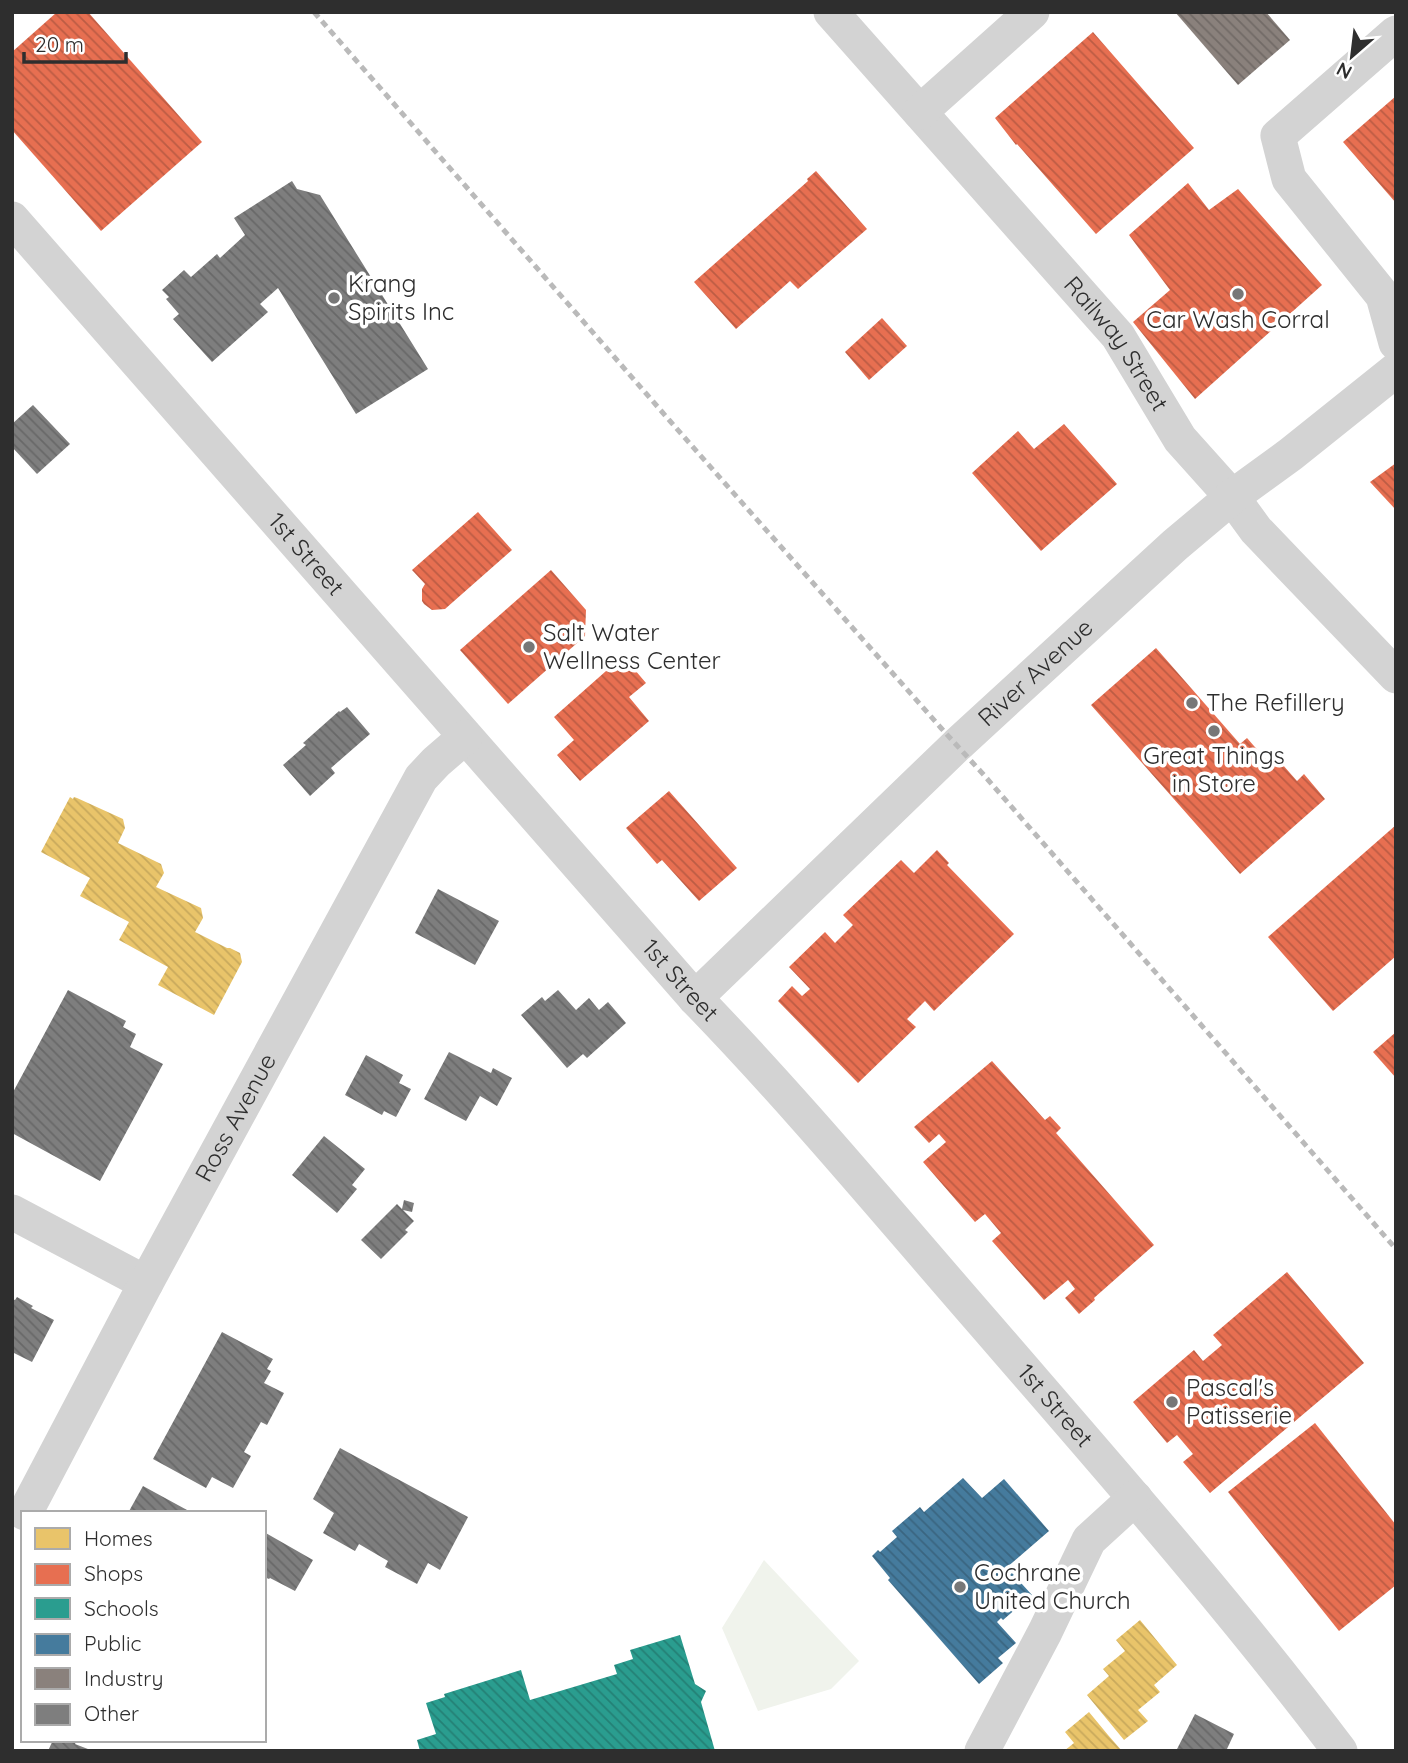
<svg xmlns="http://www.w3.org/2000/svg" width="1408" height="1763" font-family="Quicksand,sans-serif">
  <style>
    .green { fill: #f0f3ec }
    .homes { fill: url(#homes-back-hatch) }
    .shops { fill: url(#shops-back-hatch) }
    .schools { fill: url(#schools-back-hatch) }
    .public { fill: url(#public-back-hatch) }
    .industry { fill: url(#industry-back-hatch) }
    .building { fill: url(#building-back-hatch) }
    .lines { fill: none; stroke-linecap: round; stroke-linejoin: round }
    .minor { stroke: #d3d3d3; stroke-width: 35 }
    .rail { stroke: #bababa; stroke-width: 5; stroke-dasharray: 7 5; stroke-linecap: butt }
    .poi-dot { fill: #777; stroke: #fff; stroke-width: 2.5 }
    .labels { text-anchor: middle; stroke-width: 7; stroke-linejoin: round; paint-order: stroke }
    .poi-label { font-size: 24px; fill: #2e2e2e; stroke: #fff; text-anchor: start }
    .street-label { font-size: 24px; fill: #2e2e2e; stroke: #fff }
  </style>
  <defs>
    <pattern id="homes-back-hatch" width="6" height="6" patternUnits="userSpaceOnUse" patternTransform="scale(1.75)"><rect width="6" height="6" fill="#e9c46a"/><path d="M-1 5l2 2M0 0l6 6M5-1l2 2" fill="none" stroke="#c8a95c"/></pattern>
    <pattern id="shops-back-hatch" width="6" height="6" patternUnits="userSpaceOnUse" patternTransform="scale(1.75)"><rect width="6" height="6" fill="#e76f51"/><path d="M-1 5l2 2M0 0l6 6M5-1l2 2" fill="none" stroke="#bc5c44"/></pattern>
    <pattern id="schools-back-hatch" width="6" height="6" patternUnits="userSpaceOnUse" patternTransform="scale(1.75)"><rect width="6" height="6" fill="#2a9d8f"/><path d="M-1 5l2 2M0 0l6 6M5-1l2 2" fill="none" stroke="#248075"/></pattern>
    <pattern id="public-back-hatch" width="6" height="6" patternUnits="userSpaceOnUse" patternTransform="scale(1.75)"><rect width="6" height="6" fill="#457b9d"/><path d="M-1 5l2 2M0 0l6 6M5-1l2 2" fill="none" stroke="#3a6580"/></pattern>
    <pattern id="industry-back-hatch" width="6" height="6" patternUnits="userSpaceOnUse" patternTransform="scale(1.75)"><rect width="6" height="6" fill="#8a817c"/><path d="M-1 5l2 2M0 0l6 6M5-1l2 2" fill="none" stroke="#716a66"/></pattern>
    <pattern id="building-back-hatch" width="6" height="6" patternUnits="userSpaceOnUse" patternTransform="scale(1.75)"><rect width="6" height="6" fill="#7e7e7e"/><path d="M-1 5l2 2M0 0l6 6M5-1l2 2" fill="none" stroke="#686868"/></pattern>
  </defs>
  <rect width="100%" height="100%" fill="#fff"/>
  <!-- green -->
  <path class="green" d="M764,1560L859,1661L831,1689L758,1711L722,1628Z"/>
  <!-- homes -->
  <g class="homes">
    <path d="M70,797L73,799L74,797L77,798L123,819L125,828L118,843L161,864L164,873L156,887L201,908L203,918L195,932L227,948H230L240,953L242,962L214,1015L158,985L168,967L119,940L129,922L80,896L90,878L41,852Z"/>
    <path d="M1140,1620L1177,1665L1154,1685L1160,1692L1138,1710L1148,1721L1124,1740L1087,1695L1109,1676L1103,1669L1125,1651L1116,1640Z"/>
    <path d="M1089,1712L1108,1735L1122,1751H1064L1074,1743L1065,1732Z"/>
  </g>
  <!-- shops -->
  <g class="shops">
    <path d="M57,12H88L202,142L101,231L12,130V52Z"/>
    <path d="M1093,32L1194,148L1096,234L1017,144L1016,145L995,118Z"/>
    <path d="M1396,96V203L1343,142Z"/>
    <path d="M816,171L867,229L798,289L790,281L736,329L694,282L808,181L807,179Z"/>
    <path d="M1188,183L1209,210L1238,189L1322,285L1195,399L1133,322L1170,290L1129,235Z"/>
    <path d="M882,318L907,346L869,380L845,352Z"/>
    <path d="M1064,424L1117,484L1041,551L972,473L1018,431L1034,449Z"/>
    <path d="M1396,463V510L1370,482Z"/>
    <path d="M478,512L512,550L445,609L432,610L424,604L422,601V589L425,584L412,570Z"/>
    <path d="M551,570L586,610L585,636L508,704L460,650Z"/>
    <path d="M1156,648L1240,744L1247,738L1268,762L1275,756L1297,781L1304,774L1325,799L1240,874L1091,705Z"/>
    <path d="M623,656L646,683L629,697L649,721L580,781L557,755L574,740L554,717Z"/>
    <path d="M669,791L737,868L699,901L662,860L657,864L626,828Z"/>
    <path d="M1396,825V956L1333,1011L1268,937Z"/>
    <path d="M937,850L949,863L947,865L1014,934L934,1011L925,1001L907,1019L916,1027L858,1083L778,1001L792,986L802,996L810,989L789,967L825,932L835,943L853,925L843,915L901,860L914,873Z"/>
    <path d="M1396,1032V1078L1373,1052Z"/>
    <path d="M992,1061L1045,1120L1050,1116L1061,1128L1056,1133L1154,1245L1094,1298L1095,1300L1079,1314L1065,1298L1075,1289L1068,1280L1044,1300L992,1241L1001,1233L985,1214L975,1222L923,1162L946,1142L939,1134L929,1143L914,1127Z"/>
    <path d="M1287,1272L1364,1363L1210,1493L1183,1462L1193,1454L1177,1435L1167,1443L1133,1402L1194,1350L1203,1361L1222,1345L1213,1335Z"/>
    <path d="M1315,1423L1396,1525V1585L1339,1631L1228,1492Z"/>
  </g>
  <!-- schools -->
  <path class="schools" d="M680,1635L695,1684L706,1691L701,1702L715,1751H420L417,1740L436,1734L426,1703L445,1697L444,1694L521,1670L530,1700L617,1674L614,1665L633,1659L630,1650Z"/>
  <!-- public -->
  <path class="public" d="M963,1478L982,1498L1004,1479L1049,1531L999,1574L1004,1580L1012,1573L1032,1595L1003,1620L1001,1618L997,1622L1016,1643L998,1658L1003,1663L979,1684L888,1580L890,1578L872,1556L878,1550L880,1552L897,1537L892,1531L920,1507L924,1512Z"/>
  <!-- industry -->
  <path class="industry" d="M1175,12H1266L1290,40L1238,85Z"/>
  <!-- building -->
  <g class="building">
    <path d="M292,181L297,189L320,195L428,369L356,414L278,288L260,304L268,312L212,362L173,319L179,314L166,299L169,297L162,290L184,270L191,277L217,254L220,258L245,235L234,218Z"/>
    <path d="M33,405L70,444L37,474L12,447V424Z"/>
    <path d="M347,707L370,734L331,768L335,773L310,796L283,765L306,745L303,743L339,711L340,712Z"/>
    <path d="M438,889L499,921L475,965L415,933Z"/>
    <path d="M68,990L126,1021L123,1027L136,1034L130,1047L163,1064L100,1181L12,1133V1094Z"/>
    <path d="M558,990L576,1010L589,998L599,1010L608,1002L626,1023L587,1058L583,1054L567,1068L521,1015L542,997L545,1001Z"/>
    <path d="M449,1052L491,1073L493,1068L512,1078L497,1106L480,1096L466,1121L424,1099Z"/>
    <path d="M366,1055L403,1075L399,1083L411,1089L396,1117L384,1111L382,1115L345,1095Z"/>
    <path d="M324,1136L365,1169L352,1185L357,1189L337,1213L292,1175Z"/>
    <path d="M404,1200L414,1203L412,1212L403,1210L414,1221L405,1230L408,1232L381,1259L361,1240L397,1204L402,1209Z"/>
    <path d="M17,1297L33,1306L31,1308L54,1320L32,1362L12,1352V1299L15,1300Z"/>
    <path d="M222,1332L273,1359L267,1369L271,1371L264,1383L284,1393L267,1425L261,1422L244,1452L251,1456L233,1488L212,1477L206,1488L153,1459Z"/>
    <path d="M340,1448L468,1517L440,1570L428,1563L417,1584L385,1567L388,1561L359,1544L355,1551L323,1533L334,1513L313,1499Z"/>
    <path d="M143,1486L187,1510L186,1513H128Z"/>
    <path d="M264,1532L313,1560L295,1591L270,1578L269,1579L264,1577Z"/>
    <path d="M1195,1714L1234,1734L1226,1751H1176Z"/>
    <path d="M53,1740H73L76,1742L75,1744L93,1751H48Z"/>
  </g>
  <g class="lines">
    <!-- minor -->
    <g class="minor">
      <path id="s1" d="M831,12L1118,336L1180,439L1232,497L1256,530L1396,676"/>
      <path d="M1396,33L1278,136L1289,179L1383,296L1396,343"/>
      <path d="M920,112L1032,12"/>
      <path id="s2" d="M12,219L695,998C797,1103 891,1217 987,1327C1107,1466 1229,1604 1340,1751"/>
      <path id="s3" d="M695,998L957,745L1175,545L1232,497L1291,454L1396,370"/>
      <path d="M12,1212L146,1283"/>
      <path id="s4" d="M25,1513L146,1283L421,778L436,762L465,737"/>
      <path d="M982,1751L1045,1632L1089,1540L1135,1498"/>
    </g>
    <!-- rail -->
    <path class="rail" d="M314,12L670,421L941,728L983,774L1396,1249"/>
  </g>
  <!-- markers -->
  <g class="poi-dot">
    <circle cx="1238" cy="294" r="7"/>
    <circle cx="334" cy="298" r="7"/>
    <circle cx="529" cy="647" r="7"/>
    <circle cx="1192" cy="703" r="7"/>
    <circle cx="1214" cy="731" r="7"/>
    <circle cx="1172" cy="1402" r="7"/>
    <circle cx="960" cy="1587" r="7"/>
  </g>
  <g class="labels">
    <!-- poi labels -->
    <g class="poi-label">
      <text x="348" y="292">Krang<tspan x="348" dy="28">Spirits Inc</tspan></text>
      <text x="1238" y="328" text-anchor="middle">Car Wash Corral</text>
      <text x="543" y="641">Salt Water<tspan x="543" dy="28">Wellness Center</tspan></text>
      <text x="1206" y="711">The Refillery</text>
      <text x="1214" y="764" text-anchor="middle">Great Things<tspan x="1214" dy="28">in Store</tspan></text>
      <text x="1186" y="1396">Pascal's<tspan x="1186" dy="28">Patisserie</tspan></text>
      <text x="974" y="1581">Cochrane<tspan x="974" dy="28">United Church</tspan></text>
    </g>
    <!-- street labels -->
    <g class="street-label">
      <text dy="8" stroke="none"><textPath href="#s1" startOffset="438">Railway Street</textPath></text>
      <text dy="8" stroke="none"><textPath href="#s2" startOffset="446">1st Street</textPath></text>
      <text dy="8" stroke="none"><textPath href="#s3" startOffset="471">River Avenue</textPath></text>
      <text dy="8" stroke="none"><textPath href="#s2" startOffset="1013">1st Street</textPath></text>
      <text dy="8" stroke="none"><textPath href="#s4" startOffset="448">Ross Avenue</textPath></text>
      <text dy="8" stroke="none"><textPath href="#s2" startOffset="1580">1st Street</textPath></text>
    </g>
  </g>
  <!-- border -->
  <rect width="1408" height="1763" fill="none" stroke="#2e2e2e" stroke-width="28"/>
  <!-- legend -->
  <rect x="21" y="1511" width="245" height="231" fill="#ffffff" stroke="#ababab" stroke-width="2"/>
  <rect x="35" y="1528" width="35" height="21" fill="#e9c46a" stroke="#ababab" stroke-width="2"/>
  <text x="84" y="1546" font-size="21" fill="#2e2e2e">Homes</text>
  <rect x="35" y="1564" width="35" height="21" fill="#e76f51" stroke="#ababab" stroke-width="2"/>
  <text x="84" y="1581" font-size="21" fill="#2e2e2e">Shops</text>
  <rect x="35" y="1598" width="35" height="21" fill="#2a9d8f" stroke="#ababab" stroke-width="2"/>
  <text x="84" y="1616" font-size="21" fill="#2e2e2e">Schools</text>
  <rect x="35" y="1634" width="35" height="21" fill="#457b9d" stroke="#ababab" stroke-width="2"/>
  <text x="84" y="1651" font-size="21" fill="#2e2e2e">Public</text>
  <rect x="35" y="1668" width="35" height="21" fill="#8a817c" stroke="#ababab" stroke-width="2"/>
  <text x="84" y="1686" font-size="21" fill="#2e2e2e">Industry</text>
  <rect x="35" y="1704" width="35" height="21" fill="#7e7e7e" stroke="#ababab" stroke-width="2"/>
  <text x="84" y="1721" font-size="21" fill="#2e2e2e">Other</text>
  <!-- north arrow -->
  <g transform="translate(1352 56) rotate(208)" stroke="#ffffff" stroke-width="5" paint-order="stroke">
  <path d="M0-5L12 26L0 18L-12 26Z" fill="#2e2e2e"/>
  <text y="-10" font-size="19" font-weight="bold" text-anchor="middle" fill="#2e2e2e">N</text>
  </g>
  <!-- scale -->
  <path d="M24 52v10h102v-10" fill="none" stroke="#2e2e2e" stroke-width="3.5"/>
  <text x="35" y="52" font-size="21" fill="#2e2e2e" stroke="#ffffff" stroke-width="5" paint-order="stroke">20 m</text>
</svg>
